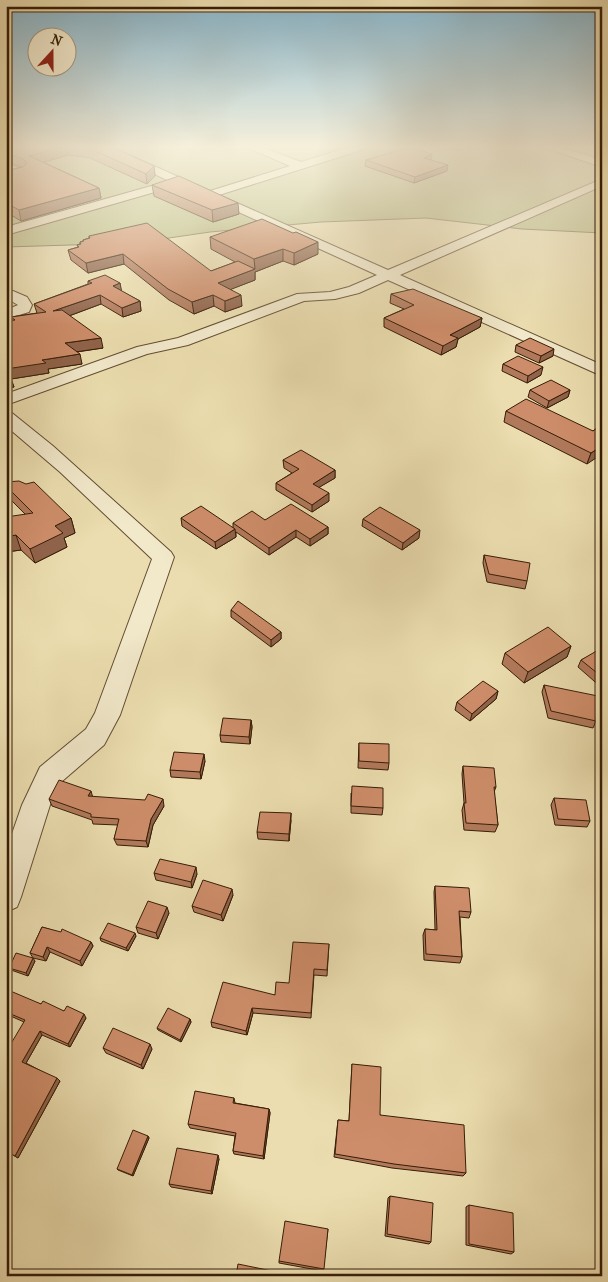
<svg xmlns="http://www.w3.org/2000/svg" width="608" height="1282" font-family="'IM FELL French Canon',serif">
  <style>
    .green { fill: #bcbf87; stroke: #796e47 }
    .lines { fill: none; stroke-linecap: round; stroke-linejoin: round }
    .minor-casing { stroke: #634d31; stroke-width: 2 }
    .minor { fill: #f2e9cb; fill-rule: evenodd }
    .wall { fill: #b1795b; stroke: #361d07 }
    .shaded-wall { fill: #90634a; stroke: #361d07 }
    .building { fill: #ce8d6a; stroke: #361d07 }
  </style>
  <rect width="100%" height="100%" fill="#ebddaf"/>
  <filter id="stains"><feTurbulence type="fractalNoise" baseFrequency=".004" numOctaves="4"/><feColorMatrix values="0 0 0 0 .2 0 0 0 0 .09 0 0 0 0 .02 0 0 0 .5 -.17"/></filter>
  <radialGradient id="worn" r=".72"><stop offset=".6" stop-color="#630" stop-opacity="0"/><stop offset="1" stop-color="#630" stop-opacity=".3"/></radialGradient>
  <!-- green -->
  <path class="green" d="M6,146H602V233L522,229L426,218L321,222L210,232L135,243L6,247Z"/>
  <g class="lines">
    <defs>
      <g id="minor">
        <path d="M95,146H109L210,191L290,166L244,146H259L301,162L353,146H369L368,148L219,195L388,270L602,179V186L400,275L602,365V376L388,280L359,293L335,299L304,301L188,345L147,354L6,405V394L137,347L178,338L297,294L330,292L349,287L377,275L179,185L6,235V227L169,181Z"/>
        <path d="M540,146H556L602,160V167Z"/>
        <path d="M6,163L25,171L27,173L25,175L6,180V173L11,172L6,170Z"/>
        <path d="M6,288L27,297L32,305L29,312L6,319V310L18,305L6,298Z"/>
        <path d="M6,412L12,413L53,446L171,552L174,557L120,715L104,745L60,783L50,805L21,897L17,907L6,912V851L22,805L40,767L86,729L95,713L152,559L60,472L6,426Z"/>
      </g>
    </defs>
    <!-- minor casing -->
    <use href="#minor" class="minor-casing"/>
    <!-- minor -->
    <use href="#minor" class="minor"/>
  </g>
  <!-- wall -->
  <g class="wall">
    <path d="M6,146L24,148L25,146H110L154,166L155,176L147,184L90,158L68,155L43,162L99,188L101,198L21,221L6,212V171L21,167L6,161Z"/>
    <path d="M366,160H431L447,171L414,183L365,166Z"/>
    <path d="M152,185L239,214L213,222L154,196Z"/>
    <path d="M89,236L211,271L235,262L211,249L210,237L318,254L294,265L283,261L255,272V280L231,289L242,306L225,312L214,306L194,314L169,300L124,264L88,273L71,260L68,250L78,247L77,245L80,244V242L83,241V240L89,238Z"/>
    <path d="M88,281L120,283L121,291L140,301L141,311L123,317L101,304L69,316L103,348L77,352L82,364L48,369L49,373L11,379L14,387L6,388V321H12L11,317L37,313L34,304L88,284Z"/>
    <path d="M391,294L482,318L480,327L458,339L456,347L441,355L384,327V318L404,309L390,303Z"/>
    <path d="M516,345L553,356L539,363L515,352Z"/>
    <path d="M503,364L541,375L527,383L502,371Z"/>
    <path d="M530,390H570L568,397L547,408L528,397Z"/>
    <path d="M506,411L593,431L602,424L587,464L504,422Z"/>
    <path d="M283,460L335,470V478L319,487L329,501L312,512L276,490V483L292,473L284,468Z"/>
    <path d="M6,482L71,518L75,533L64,538L67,547L35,563L21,550L6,552L25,514L8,497L6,492Z"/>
    <path d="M181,518L233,528V523L265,520L328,527V534L310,546L296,537L269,555L236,532V537L216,549L182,526Z"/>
    <path d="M363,519L419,538L402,550L362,526Z"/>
    <path d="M484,555L527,581L525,589L487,582L483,563Z"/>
    <path d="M231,610L281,632V639L271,647L231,617Z"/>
    <path d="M571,646L567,657L524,683L502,664L505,653Z"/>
    <path d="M602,650V688L578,667L581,660Z"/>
    <path d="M544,685L596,721L593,728L548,718L542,692Z"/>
    <path d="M498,691L496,699L470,721L455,710L457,702Z"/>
    <path d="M251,720L252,727L250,744L221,742L220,735Z"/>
    <path d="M359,743L389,763L388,770L358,768Z"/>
    <path d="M205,761L201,779L171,777L170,770Z"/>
    <path d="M463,766L496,787L494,792L498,825L495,832L464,830L462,810L464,803L462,774Z"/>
    <path d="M351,793L383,808L382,815L351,813Z"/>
    <path d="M93,797L164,806L153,825L148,847L117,845L114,839L118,825L93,824L92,820L52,806L49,799Z"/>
    <path d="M554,798L590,821L587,827L555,825L551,805Z"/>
    <path d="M291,820L289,841L258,839L257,832Z"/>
    <path d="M154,873L197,874L192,888L156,880Z"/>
    <path d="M435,886L471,912L469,918L460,917L462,957L460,963L424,960L423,935L425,929L435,930L434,892Z"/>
    <path d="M233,895L223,921L194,912L192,906Z"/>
    <path d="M169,913L158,939L138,933L136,927Z"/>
    <path d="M42,927L91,942L93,946L82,966L50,952L46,961L33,958L30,953Z"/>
    <path d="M136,936L128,951L101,941L100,938Z"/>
    <path d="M329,944L327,976L314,975L311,1018L253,1013L247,1035L212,1027L211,1022L275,995L289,983Z"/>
    <path d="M35,961L28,976L11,970L9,968Z"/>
    <path d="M6,994L41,1004L86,1018L70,1047L42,1035L26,1063L60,1081L18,1158L6,1151L24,1022L6,1014Z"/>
    <path d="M190,1019L191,1022L181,1042L158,1030L157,1028Z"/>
    <path d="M103,1048L152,1049L143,1069L106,1053Z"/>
    <path d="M352,1064L380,1115L466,1173L463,1176L392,1168L334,1157L338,1120L349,1121Z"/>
    <path d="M234,1098L235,1103L269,1109L270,1113L264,1159L234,1154L233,1151L235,1136L190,1128L188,1124Z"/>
    <path d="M148,1136L149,1138L133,1176L118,1170L117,1169Z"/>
    <path d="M219,1159L212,1194L171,1187L169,1184Z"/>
    <path d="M390,1196L431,1242L429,1244L385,1236L388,1198Z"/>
    <path d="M469,1205L514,1252L511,1254L466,1245V1207Z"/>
    <path d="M328,1229L323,1271L279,1263V1261Z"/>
  </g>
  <!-- shaded-wall -->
  <g class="shaded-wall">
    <path d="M63,146H67L68,155L32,166L29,156Z"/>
    <path d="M432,154L431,161L424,158Z"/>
    <path d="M448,165L447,171L414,183L415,177Z"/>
    <path d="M154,166L155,176L147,184L146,174Z"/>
    <path d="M99,188L101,198L21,221L19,210Z"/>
    <path d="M238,203L239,214L213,222L212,210Z"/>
    <path d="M318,242V254L294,265V253Z"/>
    <path d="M283,249V261L255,272V280L219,294L218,283L255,269L254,259Z"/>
    <path d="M123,254L124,264L88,273L86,263Z"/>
    <path d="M120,283L122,293L113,286Z"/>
    <path d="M100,295L101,304L55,321L53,311Z"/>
    <path d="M213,295L214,306L194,314L192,302Z"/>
    <path d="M241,295L242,306L225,312V301Z"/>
    <path d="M140,301L141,311L123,317L122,308Z"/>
    <path d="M482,318L480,327L458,339L456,347L441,355L443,346L450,335Z"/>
    <path d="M101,338L103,348L68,353L65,343Z"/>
    <path d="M554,349L553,356L539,363L541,356Z"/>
    <path d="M80,354L82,364L48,369L49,373L11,379L14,387L6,388V369L42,360Z"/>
    <path d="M543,367L541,375L527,383L528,376Z"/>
    <path d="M570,390L568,397L547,408L549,401Z"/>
    <path d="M602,446V454L587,464L591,453Z"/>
    <path d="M335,470V478L313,491V484Z"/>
    <path d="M329,493V501L312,512V505Z"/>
    <path d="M71,518L75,533L64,538L67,547L35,563L30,549L55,526Z"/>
    <path d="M328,527V534L310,546V539Z"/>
    <path d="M235,529L236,537L216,549L215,542Z"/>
    <path d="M296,530V537L269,555V548Z"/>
    <path d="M420,530L419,538L402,550L403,543Z"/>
    <path d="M16,535L21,550L6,552V537Z"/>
    <path d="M281,632V639L271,647V640Z"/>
    <path d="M571,646L567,657L524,683L528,672Z"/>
    <path d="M498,691L496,699L470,721L472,714Z"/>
    <path d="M251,720L252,727L250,744L249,737Z"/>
    <path d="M204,754L205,761L201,779L200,772Z"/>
    <path d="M91,791L93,798L88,796Z"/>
    <path d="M163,799L164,806L153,825L148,847L146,841L151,819Z"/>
    <path d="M291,813V820L289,841V834Z"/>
    <path d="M196,867L197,874L192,888L191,882Z"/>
    <path d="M232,889L233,895L223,921L221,915Z"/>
    <path d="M167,907L169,913L158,939L156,933Z"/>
    <path d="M135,933L136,936L128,951L126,948Z"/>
    <path d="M91,942L93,946L82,966L80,961Z"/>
    <path d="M47,947L50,952L46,961L43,957Z"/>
    <path d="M33,958L35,961L28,976L26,973Z"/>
    <path d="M252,1008L253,1013L247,1035L246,1031Z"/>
    <path d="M84,1014L86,1018L70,1047L68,1044Z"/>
    <path d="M190,1019L191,1022L181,1042L180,1040Z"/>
    <path d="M40,1031L42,1035L25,1065L22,1062Z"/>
    <path d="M150,1044L152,1049L143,1069L141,1065Z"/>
    <path d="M57,1078L60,1081L18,1158L15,1156Z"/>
    <path d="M269,1109L270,1113L264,1159L263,1156Z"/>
    <path d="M148,1136L149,1138L133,1176L132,1175Z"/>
    <path d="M218,1155L219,1159L212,1194L211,1191Z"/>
  </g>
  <!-- building -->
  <g class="building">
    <path d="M6,146H16L24,148L25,146H63L29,156L99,188L19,210L6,203V171L23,167L27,163L23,159L6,153Z"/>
    <path d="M74,146H110L154,166L146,174L89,148Z"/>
    <path d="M411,147L432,154L424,158L448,165L415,177L366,160Z"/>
    <path d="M179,176L238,203L212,210L152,185Z"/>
    <path d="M262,219L293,233L296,232L318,242L294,253L283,249L254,259L210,237Z"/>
    <path d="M147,223L211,271L238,261L255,269L218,283L241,295L225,301L213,295L192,302L168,289L123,254L86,263L68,250L79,247L77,245L81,244L80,242L84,241L83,240L90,238L89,236Z"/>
    <path d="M105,275L120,283L113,286L140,301L122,308L100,295L53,311L62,310L101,338L65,343L80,354L42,360L46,363L6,369V321L15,320L11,317L46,312L34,304L92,283L88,281Z"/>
    <path d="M413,289L482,318L450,335L458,338L443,346L384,318L414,305L391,294Z"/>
    <path d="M530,338L554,349L541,356L516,345Z"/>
    <path d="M518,356L543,367L528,376L503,364Z"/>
    <path d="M6,374L11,377L6,378Z"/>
    <path d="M551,380L570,390L549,401L530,390Z"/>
    <path d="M526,399L593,431L602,424V446L591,453L506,411Z"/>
    <path d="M301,450L335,470L313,484L329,493L312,505L276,483L299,469L283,460Z"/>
    <path d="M19,481L26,484L34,482L71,518L55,526L63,533L30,549L16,535L6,537V517L33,513L6,486V482Z"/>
    <path d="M291,504L328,527L310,539L296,530L269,548L233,523L252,511L265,520Z"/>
    <path d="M201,506L235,529L215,542L181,518Z"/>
    <path d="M380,507L420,530L403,543L363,519Z"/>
    <path d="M484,555L530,563L527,581L489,574Z"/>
    <path d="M238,601L281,632L271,640L231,610Z"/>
    <path d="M548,627L571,646L528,672L505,653Z"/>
    <path d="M600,649L602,650V677L581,660Z"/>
    <path d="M483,681L498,691L472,714L457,702Z"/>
    <path d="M544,685L598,696L596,721L551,711Z"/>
    <path d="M223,718L251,720L249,737L220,735Z"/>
    <path d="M359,743L389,744V763L359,761Z"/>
    <path d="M174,752L204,754L200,772L170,770Z"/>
    <path d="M463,766L494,768L496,787H494L498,825L466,823L464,803H466Z"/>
    <path d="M59,780L91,791L88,796L145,800L148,794L163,799L151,819L146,841L114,839L119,819L91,817V814L49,799Z"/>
    <path d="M352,786L383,788V808L351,806Z"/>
    <path d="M554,798L586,800L590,821L558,819Z"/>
    <path d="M260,812L291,813L289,834L257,832Z"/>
    <path d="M160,859L196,867L191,882L154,873Z"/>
    <path d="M203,880L232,889L221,915L192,906Z"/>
    <path d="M435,886L469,888L471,912L459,911L462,957L426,954L425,929L437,930Z"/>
    <path d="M148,901L167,907L156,933L136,927Z"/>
    <path d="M108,923L135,933L126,948L100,938Z"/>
    <path d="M42,927L61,932L62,929L91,942L80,961L47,947L43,957L30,953Z"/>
    <path d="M293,942L329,944L327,970L314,969L311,1013L252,1008L246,1031L211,1022L223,982L275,995L276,982L289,983Z"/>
    <path d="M16,953L33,958L26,973L9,968Z"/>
    <path d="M8,990L41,1004L43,1001L64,1011L67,1006L84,1014L68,1044L40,1031L22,1062L57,1078L15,1156L6,1151V1052L25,1020L6,1012V994Z"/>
    <path d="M168,1008L190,1019L180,1040L157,1028Z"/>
    <path d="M113,1028L150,1044L141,1065L103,1048Z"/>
    <path d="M352,1064L381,1067L380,1115L464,1125L466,1173L394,1164L335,1154L338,1120L349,1121Z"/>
    <path d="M195,1091L234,1098L233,1103L269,1109L263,1156L233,1151L236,1133L188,1124Z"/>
    <path d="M133,1130L148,1136L132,1175L117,1169Z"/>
    <path d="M177,1148L218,1155L211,1191L169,1184Z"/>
    <path d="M390,1196L433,1203L431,1242L387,1234Z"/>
    <path d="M469,1205L513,1213L514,1252L469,1244Z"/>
    <path d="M285,1221L328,1229L324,1269L279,1261Z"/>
    <path d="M238,1264L282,1273V1276H236Z"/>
  </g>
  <!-- sky -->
  <linearGradient id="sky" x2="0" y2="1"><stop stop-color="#88b7ce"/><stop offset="0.45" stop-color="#f6f0db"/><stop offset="1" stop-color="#f6f0db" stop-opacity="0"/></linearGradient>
  <rect width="608" height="326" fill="url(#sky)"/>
  <!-- margin -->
  <rect width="608" height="1282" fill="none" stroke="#ebddaf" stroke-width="25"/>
  <rect x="8" y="8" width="593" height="1267" fill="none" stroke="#361d07" stroke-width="2.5"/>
  <rect x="12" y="12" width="583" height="1257" fill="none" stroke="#361d07"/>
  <!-- north arrow -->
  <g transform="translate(52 52) rotate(21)"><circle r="24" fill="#f2e9cb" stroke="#a7977d"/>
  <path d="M0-4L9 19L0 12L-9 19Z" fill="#8f2418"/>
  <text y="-8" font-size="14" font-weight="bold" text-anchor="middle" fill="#361d07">N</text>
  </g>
  <rect width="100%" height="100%" filter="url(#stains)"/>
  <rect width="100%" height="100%" fill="url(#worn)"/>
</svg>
